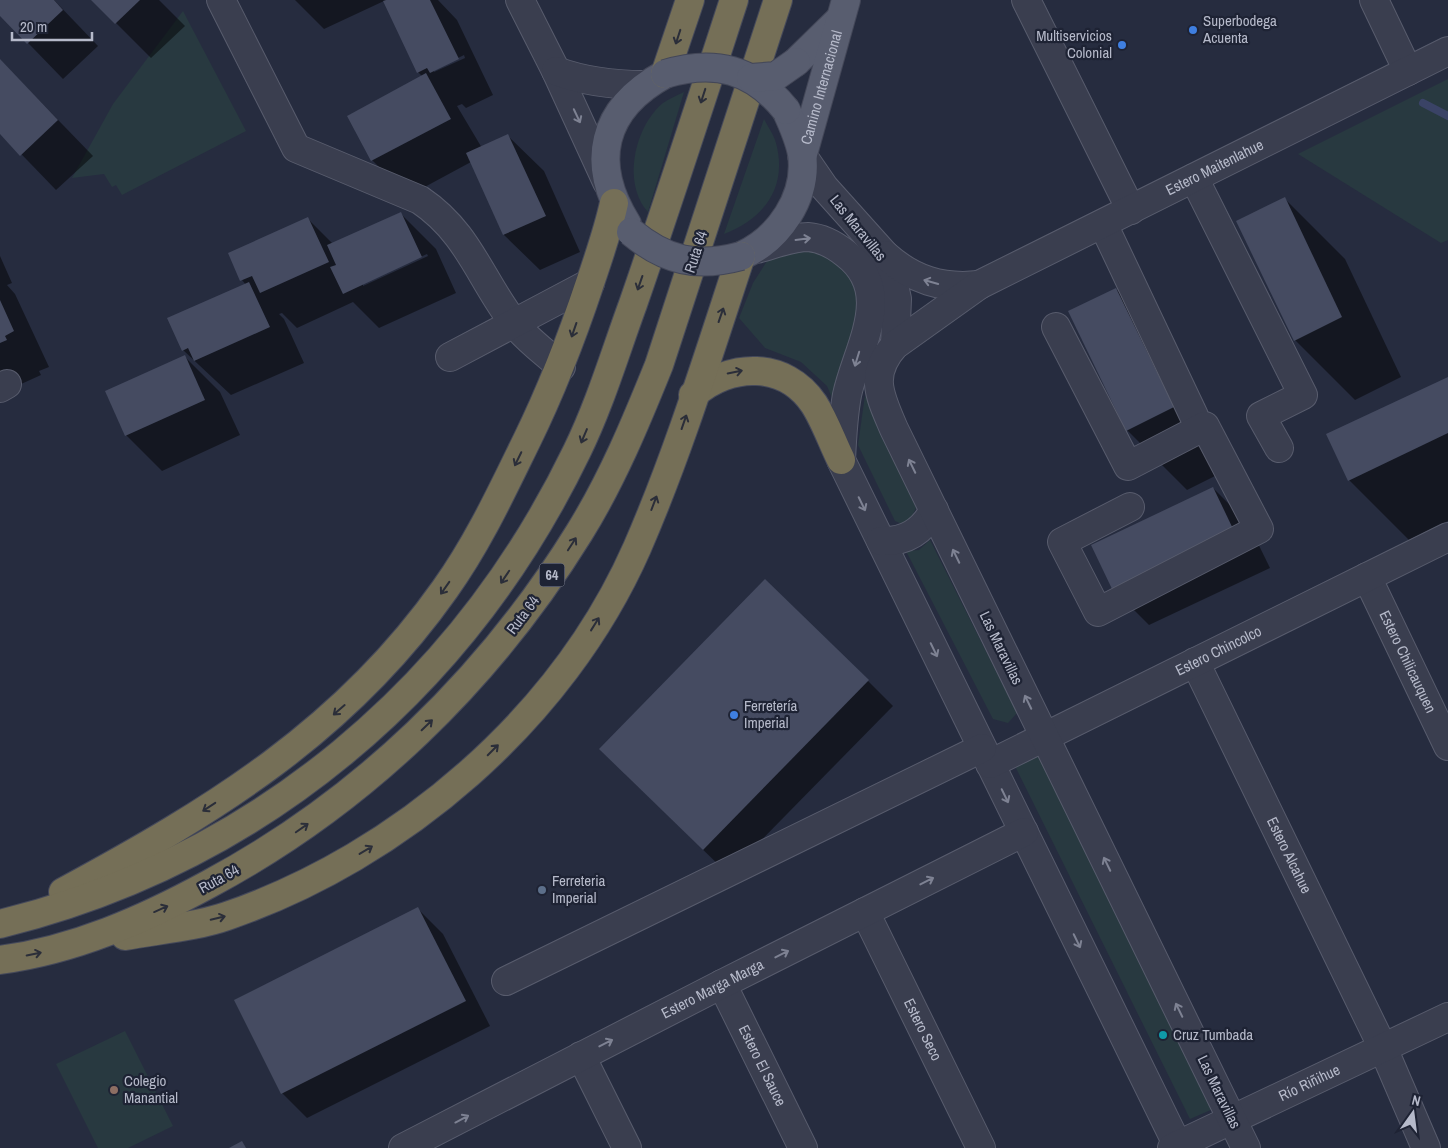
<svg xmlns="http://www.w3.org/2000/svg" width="1448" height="1148" font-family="'Archivo Narrow',sans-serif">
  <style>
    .green { fill: #283940 }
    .shadow { fill: #0007; fill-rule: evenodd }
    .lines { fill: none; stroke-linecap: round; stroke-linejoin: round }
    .stream { stroke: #3a4366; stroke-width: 8 }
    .building { fill: #454b61 }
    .minor-casing { stroke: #585c6d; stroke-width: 30 }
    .major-casing { stroke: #434758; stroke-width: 30 }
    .highway-casing { stroke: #45495a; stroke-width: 30 }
    .minor { stroke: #3a3e4f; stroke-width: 28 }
    .major { stroke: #585d6f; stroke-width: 28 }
    .highway { stroke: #756f57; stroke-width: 28 }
    .major-bridge-casing { stroke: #434758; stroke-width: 30; stroke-linecap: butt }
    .major-bridge { stroke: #585d6f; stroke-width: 28 }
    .oneway { stroke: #2b2e39 }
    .oneway2 { stroke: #7e8293 }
    .shop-dot { fill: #3f7fe0; stroke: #1e2334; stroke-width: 2 }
    .service-dot { fill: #5c6f8a; stroke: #1e2334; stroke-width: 2 }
    .culture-dot { fill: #0f9aa8; stroke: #1e2334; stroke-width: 2 }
    .education-dot { fill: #8d6e63; stroke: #1e2334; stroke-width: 2 }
    .labels { text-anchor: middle; stroke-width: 4.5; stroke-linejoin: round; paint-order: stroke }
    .shield { fill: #1e2334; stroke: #888d9d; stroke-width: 1 }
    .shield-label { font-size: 14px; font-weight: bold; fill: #b6baca }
    .poi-label { font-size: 15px; fill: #b6baca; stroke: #1e2334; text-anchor: start }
    .street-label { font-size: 15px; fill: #b6baca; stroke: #1e2334 }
  </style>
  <rect width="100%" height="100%" fill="#262c3f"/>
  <!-- green -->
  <g class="green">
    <path d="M183,11L246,131L122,195L116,185L112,187L104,174L72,178L113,104Z"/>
    <path d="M1448,79V240L1441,243L1298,154Z"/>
    <path d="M684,92L648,212C622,184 634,127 663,103C669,99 677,95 684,92Z"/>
    <path d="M764,119C768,127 774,135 776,143C788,187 764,219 724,234Z"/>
    <path d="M795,248C834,257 841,258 861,293L837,410L827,386L801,362L765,348L739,318L753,283L767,261Z"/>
    <path d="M865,395L916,508L907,526L895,521L858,445Z"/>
    <path d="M930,540L1017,713L1008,723L993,719L906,551L919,550Z"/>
    <path d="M1038,753L1213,1109L1190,1119L1015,766Z"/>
    <path d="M125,1031L173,1126L128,1148H98L56,1064Z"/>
  </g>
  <!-- shadow -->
  <g class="shadow">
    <path d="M0,0H54L98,46L63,79L0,14Z"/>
    <path d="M93,0H159L185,26L151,58Z"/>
    <path d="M295,0H438L457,20L493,95L466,108L462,104L457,106L482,148L508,136L544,171L580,252L540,270L504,235L471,162L408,196L372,160L348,116L423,77L418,72L384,1L324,29ZM464,55L465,58L434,72V70Z"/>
    <path d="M0,60L93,156L56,190L0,132Z"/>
    <path d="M1285,199L1345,259L1401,377L1355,400L1295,340Z"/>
    <path d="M400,213L436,249L456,293L379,328L353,302L297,328L282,313L279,314L284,319L304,363L231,395L183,350L246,285L242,280L308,219L333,244ZM427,254L428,256L363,286V283Z"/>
    <path d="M0,256L12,283L7,285L15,294L49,367L39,371L41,375L19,385L0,379Z"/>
    <path d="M1116,289L1176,349L1233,467L1187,490L1127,430Z"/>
    <path d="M185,357L220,392L240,435L162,471L126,435Z"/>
    <path d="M1448,378V521L1409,540L1349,480Z"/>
    <path d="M1213,488L1248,523L1270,568L1149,625L1114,590Z"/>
    <path d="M868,681L893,706L728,874L625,774Z"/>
    <path d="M418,909L443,934L490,1026L307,1118L282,1093Z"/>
  </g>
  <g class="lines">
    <!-- stream -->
    <path class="stream" d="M1423,103L1448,116"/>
  </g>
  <!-- building -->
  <g class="building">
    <path d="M0,0H54L63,10L27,44L0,16Z"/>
    <path d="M91,0H140L115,24Z"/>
    <path d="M386,0H430L459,59L430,73L427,68L417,73L383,1Z"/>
    <path d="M0,59L58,120L20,156L0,134Z"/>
    <path d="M426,73L451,119L371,161L347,116Z"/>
    <path d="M508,134L546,216L503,235L466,153Z"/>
    <path d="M1285,197L1342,317L1294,341L1236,221Z"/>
    <path d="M401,212L422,257L343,294L330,267L336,265L327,245Z"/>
    <path d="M308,217L329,262L260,293L252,276L240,281L228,253Z"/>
    <path d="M249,282L270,327L194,361L188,348L182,351L167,318Z"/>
    <path d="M1116,288L1174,407L1126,431L1068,311Z"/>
    <path d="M0,300L14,331L5,336L7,340L0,343Z"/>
    <path d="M185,355L205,400L125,436L105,391Z"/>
    <path d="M1448,377V433L1348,481L1326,434Z"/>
    <path d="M1213,487L1235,533L1113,591L1091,545Z"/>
    <path d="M765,579L869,680L703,850L599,749Z"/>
    <path d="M418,907L466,1001L281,1094L234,1000Z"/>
    <path d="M242,1141L246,1148H229Z"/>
  </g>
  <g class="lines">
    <defs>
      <g id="minor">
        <path d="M221,0L296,148L420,200C469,233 480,279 514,323C526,339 546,353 561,367"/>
        <path d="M520,0L556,71L607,182"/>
        <path d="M1026,0L1131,210"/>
        <path d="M1374,0L1408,71"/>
        <path d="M556,71C586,82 613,85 644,85"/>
        <path d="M802,155L824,187L885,255L892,276L897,299L895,345"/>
        <path d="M1194,178L1303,395L1261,416L1279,448"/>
        <path d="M1103,224L1194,416"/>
        <path d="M756,249C772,245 792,237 808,237C822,238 836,246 846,254C896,292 857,348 847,395C843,417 842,438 841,460L1179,1148"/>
        <path d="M885,255C913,280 942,289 979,285"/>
        <path d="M1056,327L1128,466L1205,426L1259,529L1098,612L1062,542L1130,507"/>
        <path d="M450,357L590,283"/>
        <path d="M0,388L7,384"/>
        <path d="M881,541C905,542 922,532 934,510"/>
        <path id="s1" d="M1367,577L1448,746"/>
        <path id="s2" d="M1195,662L1383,1048L1426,1148"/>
        <path id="s3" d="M990,764L1448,537"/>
        <path id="s4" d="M865,912L981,1148"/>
        <path d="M506,981L982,748"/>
        <path id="s5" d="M722,984L803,1148"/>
        <path d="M581,1056L627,1148"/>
        <path id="s6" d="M403,1148L722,984L1024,832"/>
        <path id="s7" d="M1172,1148L1448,1017"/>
        <path id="s8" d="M1246,1148L894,429C880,396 868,375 895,345L979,285L1448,51"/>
      </g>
      <g id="major">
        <path d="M796,62L838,21"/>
        <path id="s9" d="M803,154L846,0"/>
        <path d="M627,224C589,163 601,109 665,74"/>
        <path d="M741,256C779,239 808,197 802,154C799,138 793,125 786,110"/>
      </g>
      <g id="highway">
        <path d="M665,74L690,0"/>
        <path d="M693,395C730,362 785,361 814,404C825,421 832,442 841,460"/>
        <path d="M63,892C213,811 345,731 445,589C478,543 502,491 527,440C552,389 572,337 590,283C599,256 608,231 614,203"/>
        <path d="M0,924C258,860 462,689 577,451C600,404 615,353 633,304C668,203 701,101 734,0"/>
        <path d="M125,936C157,930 196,927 227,916C401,856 562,718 637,548C678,454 709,353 741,256"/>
        <path d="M0,960C74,950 143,920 209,884C362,802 488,680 579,533C612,480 636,422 659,365L778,0"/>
      </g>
    </defs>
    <!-- minor casing -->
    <use href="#minor" class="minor-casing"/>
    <!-- major casing -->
    <use href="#major" class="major-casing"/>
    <!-- highway casing -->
    <use href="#highway" class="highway-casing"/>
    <!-- minor -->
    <use href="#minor" class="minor"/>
    <!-- major -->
    <use href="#major" class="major"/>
    <!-- highway -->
    <use href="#highway" class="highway"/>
    <defs>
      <g id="major-bridge">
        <path d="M665,74C715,59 753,69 786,110"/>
        <path d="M751,78L776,76L796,62"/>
        <path d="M631,232C666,261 697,268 741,256"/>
      </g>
    </defs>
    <!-- major-bridge casing -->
    <use href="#major-bridge" class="major-bridge-casing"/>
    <!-- major-bridge -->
    <use href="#major-bridge" class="major-bridge"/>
  </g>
  <!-- one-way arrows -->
  <defs><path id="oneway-shaft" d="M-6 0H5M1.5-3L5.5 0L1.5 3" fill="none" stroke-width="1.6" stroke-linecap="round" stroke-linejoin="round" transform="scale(1.25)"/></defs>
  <g class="oneway">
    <use href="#oneway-shaft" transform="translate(678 37) rotate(108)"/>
    <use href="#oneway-shaft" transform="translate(703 96) rotate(108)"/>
    <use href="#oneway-shaft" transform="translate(640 283) rotate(109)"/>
    <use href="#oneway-shaft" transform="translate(721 315) rotate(-71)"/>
    <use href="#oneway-shaft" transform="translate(574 330) rotate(109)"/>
    <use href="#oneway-shaft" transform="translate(735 372) rotate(-11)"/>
    <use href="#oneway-shaft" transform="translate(684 422) rotate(-71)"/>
    <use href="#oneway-shaft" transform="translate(584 436) rotate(113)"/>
    <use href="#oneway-shaft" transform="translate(518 459) rotate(116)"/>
    <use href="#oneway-shaft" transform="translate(654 503) rotate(-69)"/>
    <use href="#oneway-shaft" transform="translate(572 544) rotate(-57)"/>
    <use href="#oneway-shaft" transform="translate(505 577) rotate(124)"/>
    <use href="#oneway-shaft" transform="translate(445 588) rotate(125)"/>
    <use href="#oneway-shaft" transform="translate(595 624) rotate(-58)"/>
    <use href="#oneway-shaft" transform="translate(339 710) rotate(139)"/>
    <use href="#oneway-shaft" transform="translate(427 725) rotate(-44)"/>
    <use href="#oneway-shaft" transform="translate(493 750) rotate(-45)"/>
    <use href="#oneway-shaft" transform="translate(209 807) rotate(147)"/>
    <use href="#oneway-shaft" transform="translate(302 828) rotate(-35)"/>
    <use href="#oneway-shaft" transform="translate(366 850) rotate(-31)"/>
    <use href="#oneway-shaft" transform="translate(161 909) rotate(-24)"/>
    <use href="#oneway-shaft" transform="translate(218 918) rotate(-13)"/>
    <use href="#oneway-shaft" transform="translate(34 954) rotate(-12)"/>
  </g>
  <g class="oneway2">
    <use href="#oneway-shaft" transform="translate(577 116) rotate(65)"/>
    <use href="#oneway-shaft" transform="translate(803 239) rotate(-7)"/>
    <use href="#oneway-shaft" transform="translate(931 282) rotate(-164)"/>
    <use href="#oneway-shaft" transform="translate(857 359) rotate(107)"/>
    <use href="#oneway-shaft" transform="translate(912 466) rotate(-116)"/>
    <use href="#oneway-shaft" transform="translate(862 504) rotate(64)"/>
    <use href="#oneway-shaft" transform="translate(956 556) rotate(-116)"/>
    <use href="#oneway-shaft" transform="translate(934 650) rotate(64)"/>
    <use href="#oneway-shaft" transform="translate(1028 702) rotate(-116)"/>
    <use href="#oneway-shaft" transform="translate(1005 796) rotate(64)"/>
    <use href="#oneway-shaft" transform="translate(1107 864) rotate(-116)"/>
    <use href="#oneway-shaft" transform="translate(927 881) rotate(-27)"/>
    <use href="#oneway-shaft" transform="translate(1077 941) rotate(64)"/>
    <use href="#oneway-shaft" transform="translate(782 954) rotate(-27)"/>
    <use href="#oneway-shaft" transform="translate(1179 1010) rotate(-116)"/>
    <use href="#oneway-shaft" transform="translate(606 1043) rotate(-27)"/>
    <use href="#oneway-shaft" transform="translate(462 1119) rotate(-28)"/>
  </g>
  <!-- markers -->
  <g class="shop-dot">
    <circle cx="1193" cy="30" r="5"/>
    <circle cx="1122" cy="45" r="5"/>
    <circle cx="734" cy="715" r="5"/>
  </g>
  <circle class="service-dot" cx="542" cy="890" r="5"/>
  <circle class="culture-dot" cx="1163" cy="1035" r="5"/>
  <circle class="education-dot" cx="114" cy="1090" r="5"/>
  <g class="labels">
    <!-- shield labels -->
    <rect class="shield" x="539.5" y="563.5" width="25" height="23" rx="4"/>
    <g class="shield-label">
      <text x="552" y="580">64</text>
    </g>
    <!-- poi labels -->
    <g class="poi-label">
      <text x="1203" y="26">Superbodega<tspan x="1203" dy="17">Acuenta</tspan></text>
      <text x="1112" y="41" text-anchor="end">Multiservicios<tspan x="1112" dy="17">Colonial</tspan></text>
      <text x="744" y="711">Ferretería<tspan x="744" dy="17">Imperial</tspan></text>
      <text x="552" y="886">Ferreteria<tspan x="552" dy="17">Imperial</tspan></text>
      <text x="1173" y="1040">Cruz Tumbada</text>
      <text x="124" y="1086">Colegio<tspan x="124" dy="17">Manantial</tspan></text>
    </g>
    <!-- street labels -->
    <g class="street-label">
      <text dy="5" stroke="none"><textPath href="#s9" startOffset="69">Camino Internacional</textPath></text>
      <text dy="5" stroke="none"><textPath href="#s8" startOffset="1258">Estero Maitenlahue</textPath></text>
      <text transform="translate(858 228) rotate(51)" y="5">Las Maravillas</text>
      <text transform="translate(696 252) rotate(-72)" y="5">Ruta 64</text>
      <text transform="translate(523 615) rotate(-53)" y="5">Ruta 64</text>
      <text transform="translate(1001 648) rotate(64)" y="5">Las Maravillas</text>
      <text dy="5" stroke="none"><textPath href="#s3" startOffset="255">Estero Chincolco</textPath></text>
      <text dy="5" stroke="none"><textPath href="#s1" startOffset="94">Estero Chilicauquen</textPath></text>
      <text dy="5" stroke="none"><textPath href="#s2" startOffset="215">Estero Alcahue</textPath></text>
      <text transform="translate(219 879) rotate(-29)" y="5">Ruta 64</text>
      <text dy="5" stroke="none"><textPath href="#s6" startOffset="348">Estero Marga Marga</textPath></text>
      <text dy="5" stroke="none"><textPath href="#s4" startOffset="131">Estero Seco</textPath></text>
      <text dy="5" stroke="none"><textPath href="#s5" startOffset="91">Estero El Sauce</textPath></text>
      <text dy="5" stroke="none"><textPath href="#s7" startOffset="152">Río Riñihue</textPath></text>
      <text transform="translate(1219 1092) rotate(64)" y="5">Las Maravillas</text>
    </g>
  </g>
  <!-- north arrow -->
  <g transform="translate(1413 1113) rotate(14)" stroke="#1e2334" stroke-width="4" paint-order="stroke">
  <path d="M0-4L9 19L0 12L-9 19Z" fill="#b6baca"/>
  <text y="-8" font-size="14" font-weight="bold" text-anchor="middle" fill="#b6baca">N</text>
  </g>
  <!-- scale -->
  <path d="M12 32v8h80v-8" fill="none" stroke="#b6baca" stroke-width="2.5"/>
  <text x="20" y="32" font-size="15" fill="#b6baca" stroke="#1e2334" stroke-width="4" paint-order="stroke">20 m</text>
</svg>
